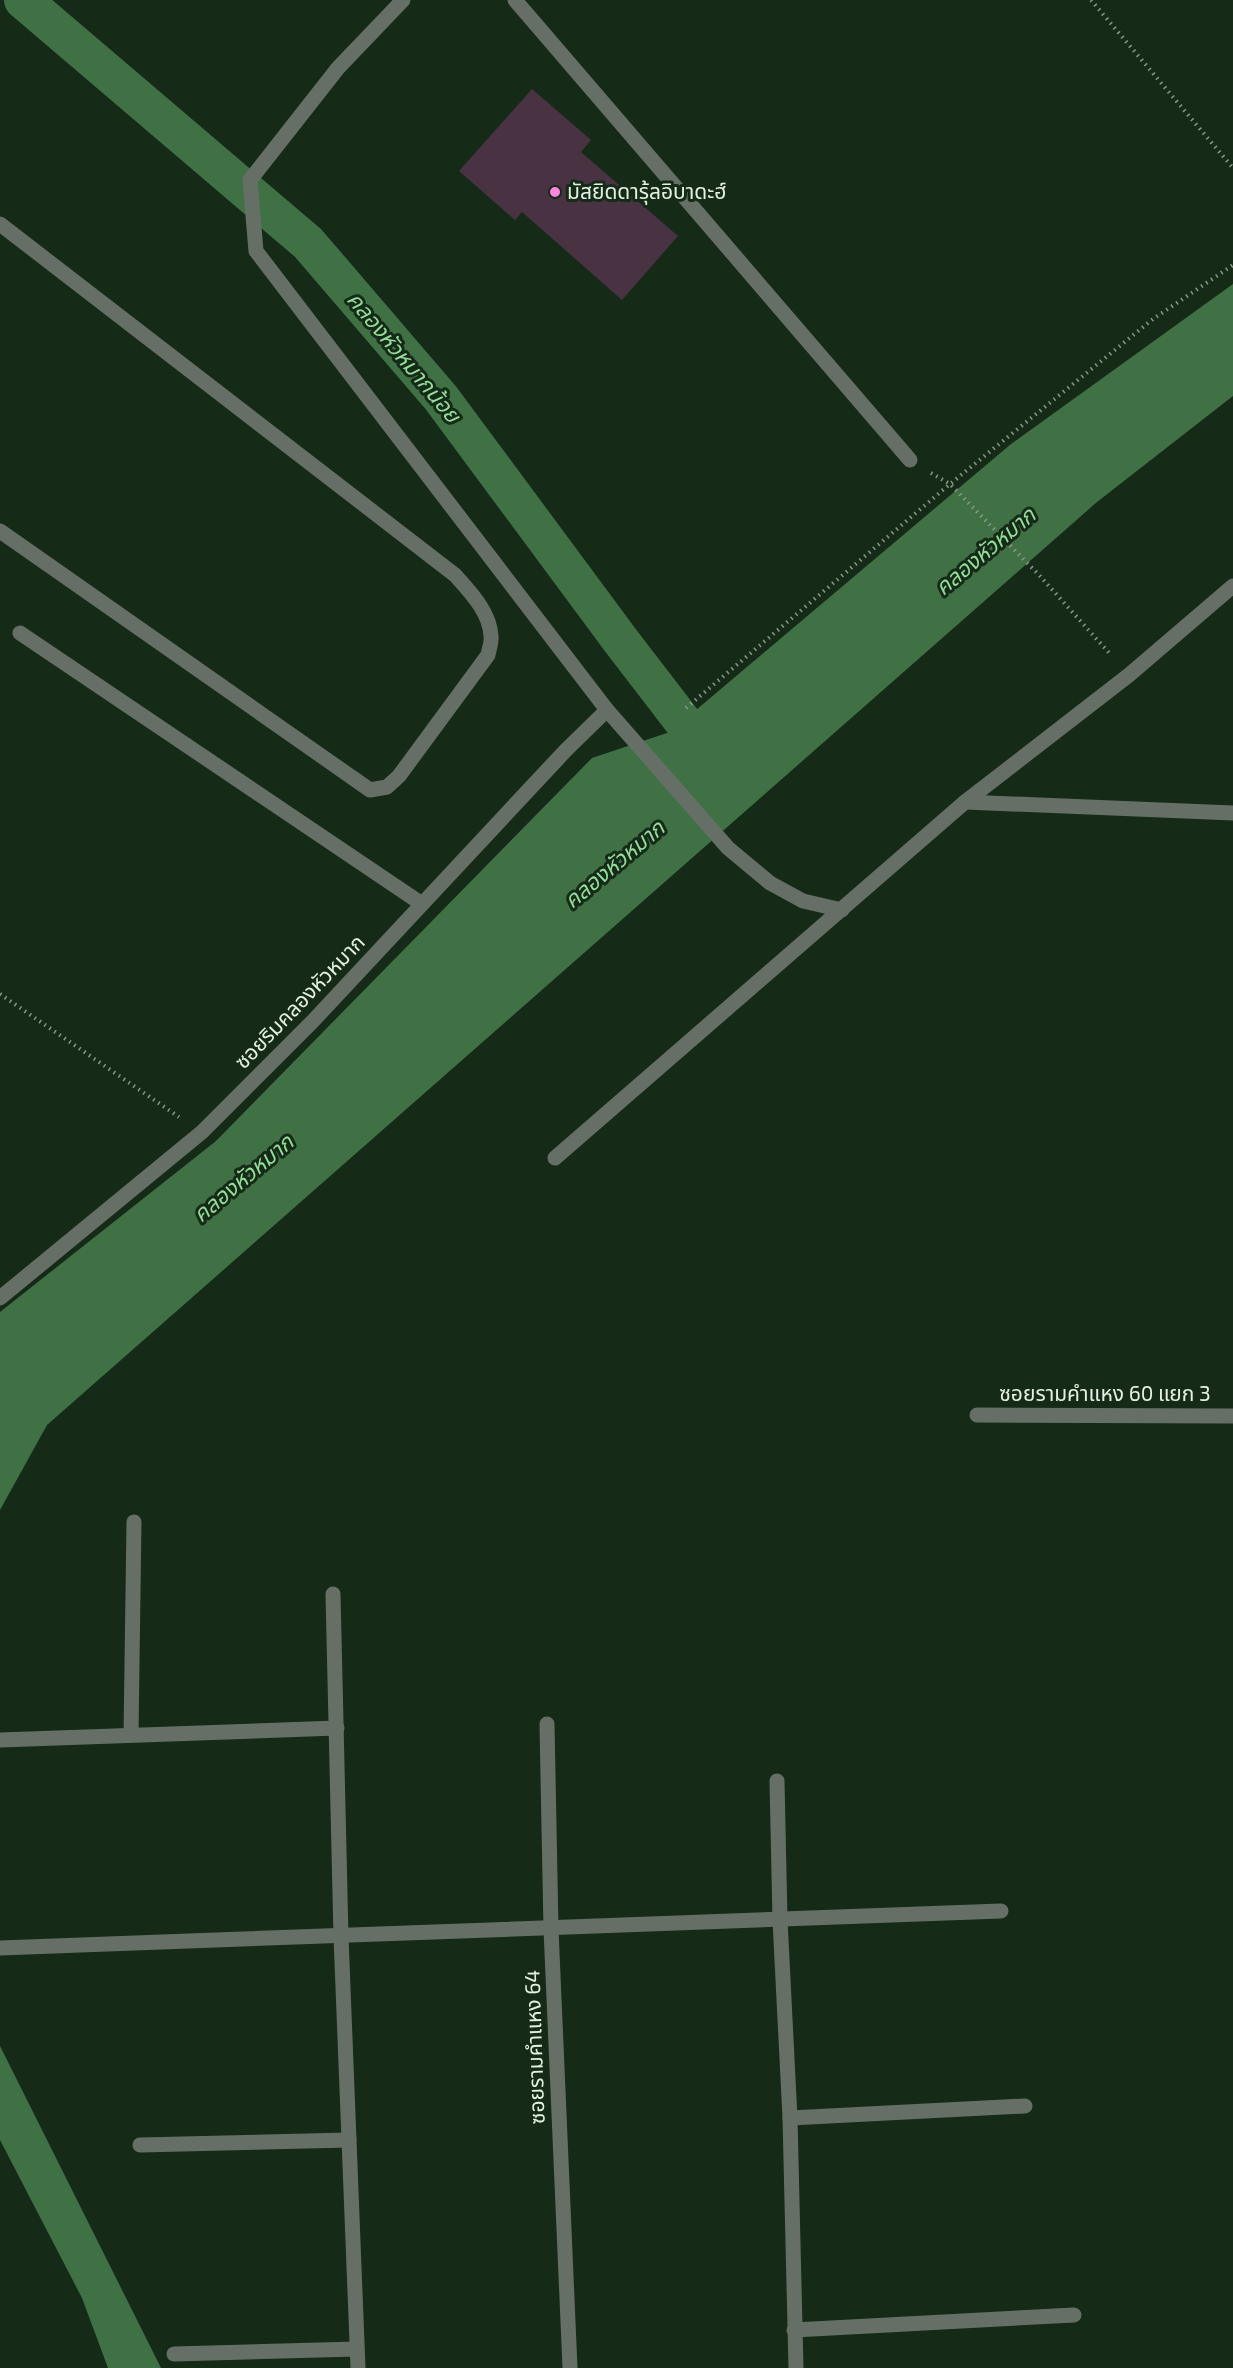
<svg xmlns="http://www.w3.org/2000/svg" width="1233" height="2368" font-family="'Exo 2','Noto Sans Thai',sans-serif">
  <style>
    .water { fill: #407145 }
    .lines { fill: none; stroke-linecap: round; stroke-linejoin: round }
    .canal { stroke: #407145; stroke-width: 38 }
    .building { fill: #493242 }
    .path { stroke: #879788; stroke-width: 4; stroke-dasharray: 1.5 4.5; stroke-linecap: butt }
    .minor { stroke: #656f66; stroke-width: 15 }
    .poi-dot { fill: #fe85e0; stroke: #162a18; stroke-width: 2 }
    .labels { text-anchor: middle; stroke-width: 6; stroke-linejoin: round; paint-order: stroke }
    .poi-label { font-size: 21px; fill: #e3f0e4; stroke: #162a18; text-anchor: start }
    .street-label { font-size: 21px; fill: #e3f0e4; stroke: #162a18 }
    .water-label { font-size: 22px; font-style: italic; fill: #94dd9a; stroke: #162a18 }
  </style>
  <rect width="100%" height="100%" fill="#162a18"/>
  <!-- water -->
  <g class="water">
    <path d="M1233,284V396L1097,502L47,1425L0,1510V1312L216,1141L592,758L670,732L1011,444Z"/>
    <path d="M0,2046L161,2368H108L82,2298L0,2140Z"/>
  </g>
  <g class="lines">
    <!-- canal -->
    <path class="canal" d="M23,0L308,243L441,398L621,641L714,762"/>
  </g>
  <!-- building -->
  <path class="building" d="M532,89L591,140L581,152L678,236L622,300L522,212L515,220L459,171Z"/>
  <g class="lines">
    <!-- path -->
    <g class="path">
      <path d="M1091,0L1233,168"/>
      <path d="M931,473L950,484L1039,575L1111,655"/>
      <path d="M686,708L950,484L1153,319L1233,265"/>
      <path d="M0,994L179,1117"/>
    </g>
    <!-- minor -->
    <g class="minor">
      <path d="M403,0L338,68L250,180L256,251L607,710L728,848L770,883L803,901L842,910"/>
      <path d="M515,0L910,460"/>
      <path d="M0,224L455,575C470,592 490,612 491,636C492,642 489,649 488,655L399,776L387,787L370,790L0,531"/>
      <path d="M20,633L422,904"/>
      <path d="M965,802L1233,813"/>
      <path d="M555,1158L965,802L1129,675L1233,586"/>
      <path d="M0,1298L202,1132L312,1022L566,750L607,710"/>
      <path d="M977,1415L1233,1416"/>
      <path d="M333,1594L341,1937L358,2368"/>
      <path d="M547,1724L551,1929L570,2368"/>
      <path d="M131,1735L134,1522"/>
      <path d="M0,1740L337,1728"/>
      <path d="M777,1781L780,1920L790,2118L796,2368"/>
      <path d="M0,1948L1001,1911"/>
      <path d="M790,2118L1025,2106"/>
      <path d="M140,2145L349,2140"/>
      <path d="M794,2330L1074,2315"/>
      <path d="M174,2354L357,2349"/>
    </g>
  </g>
  <!-- markers -->
  <circle class="poi-dot" cx="555" cy="192" r="6"/>
  <g class="labels">
    <!-- poi labels -->
    <g class="poi-label">
      <text x="567" y="199">มัสยิดดารุ้ลอิบาดะฮ์</text>
    </g>
    <!-- street labels -->
    <g class="street-label">
      <text transform="translate(300 1002) rotate(-46)" y="7">ซอยริมคลองหัวหมาก</text>
      <text x="1105" y="1401">ซอยรามคำแหง 60 แยก 3</text>
      <text transform="translate(535 2047) rotate(-92)" y="7">ซอยรามคำแหง 64</text>
    </g>
    <!-- water labels -->
    <g class="water-label">
      <text transform="translate(404 357) rotate(50)" y="8">คลองหัวหมากน้อย</text>
      <text transform="translate(985 551) rotate(-40)" y="8">คลองหัวหมาก</text>
      <text transform="translate(614 864) rotate(-40)" y="8">คลองหัวหมาก</text>
      <text transform="translate(243 1178) rotate(-40)" y="8">คลองหัวหมาก</text>
    </g>
  </g>
</svg>
